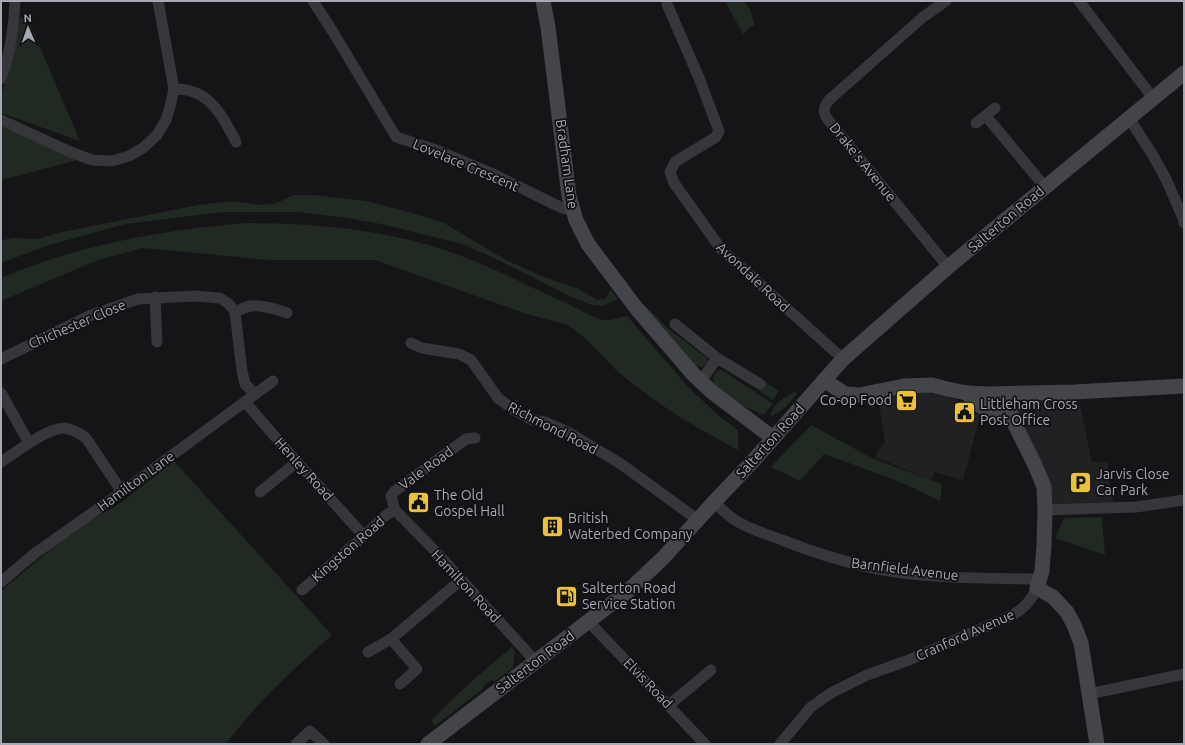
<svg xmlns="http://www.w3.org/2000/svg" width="1185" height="745" font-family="Ubuntu,sans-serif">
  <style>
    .built { fill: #212124 }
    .green { fill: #212923 }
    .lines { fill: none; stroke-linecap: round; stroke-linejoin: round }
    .street { stroke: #36363b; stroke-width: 11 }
    .secondary { stroke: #44454b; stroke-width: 15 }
    .labels { text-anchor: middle; stroke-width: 3.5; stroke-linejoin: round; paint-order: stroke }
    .street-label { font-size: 14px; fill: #a7aab6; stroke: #101012 }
    .poi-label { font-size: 14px; fill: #a7aab6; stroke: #101012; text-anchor: start }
  </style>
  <rect width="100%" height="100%" fill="#151517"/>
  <!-- built -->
  <g class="built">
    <path d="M920,391L955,399L981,412L963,480L935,472L931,480L875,457L878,450L885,443L878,397Z"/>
    <path d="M1078,396L1092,462H1108L1110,487H1112L1113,504L1050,505L1014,411L1019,401Z"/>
  </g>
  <!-- green -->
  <g class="green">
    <path d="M725,1H744L750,9L755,26L751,27L743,34Z"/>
    <path d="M27,17L80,141L1,113V96L13,56L20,18Z"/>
    <path d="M1,123L82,159L1,180Z"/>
    <path d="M293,195H313L366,201L416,214L444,223L506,260L544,277L579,289L597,300L605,299L611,290L617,298L616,300L602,306L592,305L572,297L502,262L463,244L381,224L347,218L298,212H223L125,224L46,246L1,263V241L2,240L15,238L37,239L62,232L198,205L232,201L262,205L277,203Z"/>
    <path d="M245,223C311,223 379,229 442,249C484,263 524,284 564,302C573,306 596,319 603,320C610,321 620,317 627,316L689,388L718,415L738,430V450L705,432L678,416L649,396L618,372L586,339L568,325L527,314L375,260H269L143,248L98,260L1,301V278C78,245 161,230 245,223Z"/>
    <path d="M643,306H645L659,319L667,328L707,358V363L702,367L695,366Z"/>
    <path d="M717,370H722L773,404L763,415C753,411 715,391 713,382C712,378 715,373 717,370Z"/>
    <path d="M764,381L779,391L773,400L758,390Z"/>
    <path d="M794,392L797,394C788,404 783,413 770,416C773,403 784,398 794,392Z"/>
    <path d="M811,425L874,459L942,484L940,501L898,481L824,454L800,481L771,467Z"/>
    <path d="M174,461L332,635C294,669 256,703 226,744H1V591L69,534L122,502Z"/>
    <path d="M1102,517L1105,555L1055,538L1064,518Z"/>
    <path d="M512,647L515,652L513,668L495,681L492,680L484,685L483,689L435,726L431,721C456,694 483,671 512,647Z"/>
  </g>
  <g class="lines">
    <!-- street -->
    <g class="street">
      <path d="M313,1L333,32L396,137L439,151L491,173L562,208L572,210"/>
      <path d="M946,1L923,17L829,100C820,112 825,116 833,126L948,267"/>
      <path d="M1079,1L1153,98"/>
      <path d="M667,4L699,78L719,131L716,137L675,162L670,172L674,183L721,249L843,359"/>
      <path d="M1,79C10,54 14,28 15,1"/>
      <path d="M174,89C209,88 222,115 236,142"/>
      <path d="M986,116L1045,187"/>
      <path d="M1129,118L1152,154L1166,179L1183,218L1184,223"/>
      <path d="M1,120L68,151L92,160L112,161L129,156L143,148L157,135L166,120L170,107L174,89L158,1"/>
      <path d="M976,123L995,108"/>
      <path d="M155,297L157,342"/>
      <path d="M235,312C240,310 245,307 251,306C262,305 276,309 287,313"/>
      <path d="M675,324L717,358L760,384"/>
      <path d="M411,343L422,348L459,354L471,360L498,398L514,410L532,420L545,422L564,430L621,464L698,520"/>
      <path d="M1,359L89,316L138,299L194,296L220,298L229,304L235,312L242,371L245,384L255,394"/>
      <path d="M701,381L717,358"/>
      <path d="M1,393L29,443"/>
      <path d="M245,402L297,462L364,536"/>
      <path d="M475,438L466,439L455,447L395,491L391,496L395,510L438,554L536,662"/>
      <path d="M1,462C15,453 47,428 64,428C73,429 79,433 86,438L122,492"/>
      <path d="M260,492L297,462"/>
      <path d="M714,502C722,510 731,519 742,524C755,531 769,535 782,540C812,552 841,561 872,568C927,579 984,578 1040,579"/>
      <path d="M1045,510L1136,507L1184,500"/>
      <path d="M1,582L34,554L122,492L273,381"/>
      <path d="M302,590L364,536L386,515L395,510"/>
      <path d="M589,622L705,744"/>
      <path d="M391,639L417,669L400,684"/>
      <path d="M368,652L391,639L461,580"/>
      <path d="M1089,694L1184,674"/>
      <path d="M669,705L711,670"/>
      <path d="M296,744L310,731L324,744"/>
      <path d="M780,744L811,707L831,693L867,675L909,660L1013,615C1024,608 1031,601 1037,588"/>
    </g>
    <!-- secondary -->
    <g class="secondary">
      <path d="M543,1L548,27L569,196L576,220L588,244L637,309L693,374L712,392L773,438"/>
      <path d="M824,380L845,394L859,395L904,386L932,385L947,389L967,393L989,394L1074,392L1184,386"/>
      <path d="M967,393C977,406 995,416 1012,419"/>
      <path d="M1008,394L1012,419L1035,465L1044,487L1045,510L1044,546L1042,571L1037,588L1053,597L1067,612L1074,625L1081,643L1097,744"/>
      <path d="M428,744L628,591L663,558L714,502L754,460L843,359L948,267L1184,73"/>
    </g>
  </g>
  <!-- icons -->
  <defs>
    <symbol id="supermarket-square" viewBox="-11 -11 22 22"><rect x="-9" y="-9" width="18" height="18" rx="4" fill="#eac23a" stroke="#101012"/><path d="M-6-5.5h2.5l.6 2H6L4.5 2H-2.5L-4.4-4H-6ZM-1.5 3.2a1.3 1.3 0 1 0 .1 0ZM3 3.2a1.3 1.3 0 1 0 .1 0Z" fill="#111"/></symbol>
    <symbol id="civic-square" viewBox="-11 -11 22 22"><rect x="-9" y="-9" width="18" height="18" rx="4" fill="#eac23a" stroke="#101012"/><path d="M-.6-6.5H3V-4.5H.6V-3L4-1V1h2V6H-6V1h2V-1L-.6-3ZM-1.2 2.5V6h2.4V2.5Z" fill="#111"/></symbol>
    <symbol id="parking-square" viewBox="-11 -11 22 22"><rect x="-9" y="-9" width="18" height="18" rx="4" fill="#eac23a" stroke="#101012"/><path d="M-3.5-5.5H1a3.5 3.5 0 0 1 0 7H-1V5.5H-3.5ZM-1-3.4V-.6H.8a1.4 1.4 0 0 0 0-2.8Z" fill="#111"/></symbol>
    <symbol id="building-square" viewBox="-11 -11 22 22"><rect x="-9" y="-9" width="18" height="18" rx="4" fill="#eac23a" stroke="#101012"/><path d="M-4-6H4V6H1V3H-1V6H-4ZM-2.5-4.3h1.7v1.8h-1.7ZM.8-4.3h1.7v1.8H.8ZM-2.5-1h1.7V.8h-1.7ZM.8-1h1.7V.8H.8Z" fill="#111"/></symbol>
    <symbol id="fuel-square" viewBox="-11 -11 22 22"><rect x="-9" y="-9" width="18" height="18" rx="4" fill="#eac23a" stroke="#101012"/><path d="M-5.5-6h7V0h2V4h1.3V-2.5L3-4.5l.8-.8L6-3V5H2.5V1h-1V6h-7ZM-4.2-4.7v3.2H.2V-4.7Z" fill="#111"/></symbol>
  </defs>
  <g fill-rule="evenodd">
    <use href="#supermarket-square" x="894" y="388" width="25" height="25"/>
    <use href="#civic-square" x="952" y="400" width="25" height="25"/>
    <use href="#parking-square" x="1068" y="470" width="25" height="25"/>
    <use href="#civic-square" x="406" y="490" width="25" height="25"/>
    <use href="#building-square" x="540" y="514" width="25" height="25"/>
    <use href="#fuel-square" x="554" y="584" width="25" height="25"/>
  </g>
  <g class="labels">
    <!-- street labels -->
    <g class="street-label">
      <text transform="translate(863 162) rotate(51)" y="5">Drake's Avenue</text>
      <text transform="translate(567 164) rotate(82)" y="5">Bradham Lane</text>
      <text transform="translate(466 165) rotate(23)" y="5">Lovelace Crescent</text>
      <text transform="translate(1006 219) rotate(-40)" y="5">Salterton Road</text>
      <text transform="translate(753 277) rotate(43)" y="5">Avondale Road</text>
      <text transform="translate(77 324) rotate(-23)" y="5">Chichester Close</text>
      <text transform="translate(553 428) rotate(27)" y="5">Richmond Road</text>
      <text transform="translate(770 441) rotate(-48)" y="5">Salterton Road</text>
      <text transform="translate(426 468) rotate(-36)" y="5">Vale Road</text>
      <text transform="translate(304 469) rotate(48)" y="5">Henley Road</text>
      <text transform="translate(136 481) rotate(-36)" y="5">Hamilton Lane</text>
      <text transform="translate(348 549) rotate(-41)" y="5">Kingston Road</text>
      <text transform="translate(905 569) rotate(7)" y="5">Barnfield Avenue</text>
      <text transform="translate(466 586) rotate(47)" y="5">Hamilton Road</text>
      <text transform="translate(965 635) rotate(-24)" y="5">Cranford Avenue</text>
      <text transform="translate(535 662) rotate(-37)" y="5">Salterton Road</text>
      <text transform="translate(648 683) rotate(46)" y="5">Elvis Road</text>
    </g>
    <!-- poi labels -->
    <g class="poi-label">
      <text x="892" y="405" text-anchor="end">Co-op Food</text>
      <text x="980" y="409">Littleham Cross<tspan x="980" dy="16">Post Office</tspan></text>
      <text x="1096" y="479">Jarvis Close<tspan x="1096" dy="16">Car Park</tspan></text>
      <text x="434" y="500">The Old<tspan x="434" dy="16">Gospel Hall</tspan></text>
      <text x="568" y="523">British<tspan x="568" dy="16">Waterbed Company</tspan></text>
      <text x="582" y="593">Salterton Road<tspan x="582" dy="16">Service Station</tspan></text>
    </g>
  </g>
  <!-- border -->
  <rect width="1185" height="745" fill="none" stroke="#a7aab6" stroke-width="4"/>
  <!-- north arrow -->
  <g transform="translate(28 28) rotate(358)" stroke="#101012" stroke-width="3" paint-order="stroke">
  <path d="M0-3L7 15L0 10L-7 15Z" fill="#a7aab6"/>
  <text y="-6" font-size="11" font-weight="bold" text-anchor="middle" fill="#a7aab6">N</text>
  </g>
</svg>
